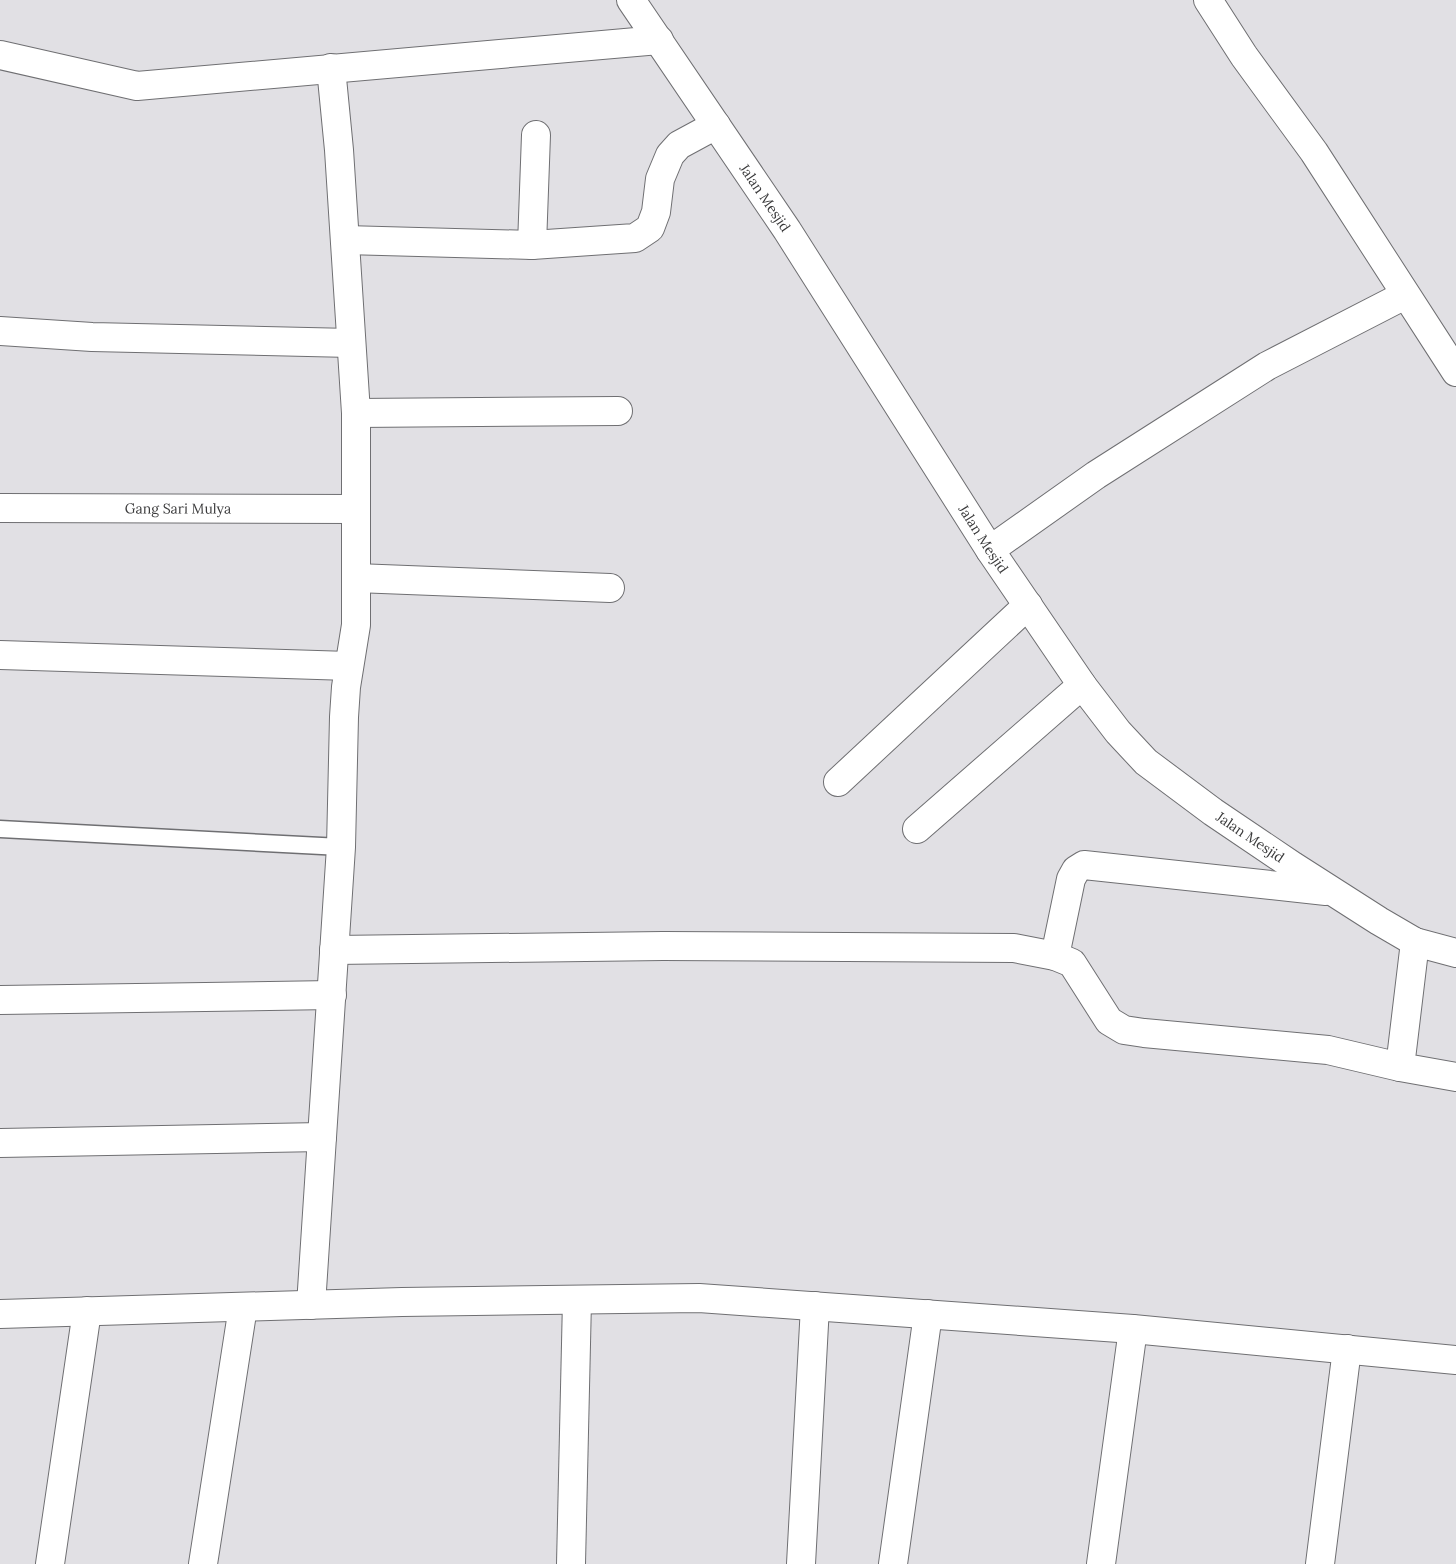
<svg xmlns="http://www.w3.org/2000/svg" width="1456" height="1564" font-family="Lora,serif">
  <style>
    .lines { fill: none; stroke-linecap: round; stroke-linejoin: round }
    .lane-casing { stroke: #6f6f72; stroke-width: 19 }
    .street-casing { stroke: #6f6f72; stroke-width: 30 }
    .lane { stroke: #fff; stroke-width: 16 }
    .street { stroke: #fff; stroke-width: 28 }
    .labels { text-anchor: middle; stroke-width: 5; stroke-linejoin: round; paint-order: stroke }
    .street-label { font-size: 14px; fill: #3a3a3b; stroke: #e1e0e4 }
  </style>
  <rect width="100%" height="100%" fill="#e1e0e4"/>
  <g class="lines">
    <defs>
      <path id="lane" d="M0,829L341,847"/>
      <g id="street">
        <path id="s1" d="M631,0L787,230L990,550L1082,685L1118,732L1146,762L1213,812L1293,866L1379,921L1415,942L1456,953"/>
        <path d="M1208,0L1244,56L1314,152L1456,372"/>
        <path d="M0,55L137,86L659,40"/>
        <path d="M345,240L532,245L635,238L650,228L656,212L660,179L670,155L679,145L716,125"/>
        <path d="M532,245L536,135"/>
        <path d="M0,331L92,337L351,343"/>
        <path d="M356,413L618,411"/>
        <path id="s2" d="M0,508L356,509"/>
        <path d="M990,550L1096,475L1267,366L1405,295"/>
        <path d="M356,578L610,588"/>
        <path d="M0,655L349,666"/>
        <path d="M838,782L1028,605"/>
        <path d="M917,829L1082,685"/>
        <path d="M1415,942L1400,1067L1456,1077"/>
        <path d="M334,950L663,946L1014,948L1055,956L1072,963L1109,1021L1124,1030L1144,1033L1328,1050L1400,1067"/>
        <path d="M1055,956L1071,879L1076,870L1084,865L1326,891"/>
        <path d="M0,1000L332,995"/>
        <path d="M0,1143L322,1137"/>
        <path d="M311,1305L341,847L344,717L346,687L356,625V413L339,150L331,68"/>
        <path d="M0,1314L402,1302L699,1298L1133,1329L1456,1360"/>
        <path d="M50,1564L87,1311"/>
        <path d="M203,1564L243,1307"/>
        <path d="M571,1564L577,1300"/>
        <path d="M801,1564L815,1306"/>
        <path d="M893,1564L928,1314"/>
        <path d="M1101,1564L1133,1329"/>
        <path d="M1320,1564L1347,1349"/>
      </g>
    </defs>
    <!-- lane casing -->
    <use href="#lane" class="lane-casing"/>
    <!-- street casing -->
    <use href="#street" class="street-casing"/>
    <!-- lane -->
    <use href="#lane" class="lane"/>
    <!-- street -->
    <use href="#street" class="street"/>
  </g>
  <g class="labels">
    <!-- street labels -->
    <g class="street-label">
      <text dy="5" stroke="none"><textPath href="#s1" startOffset="239">Jalan Mesjid</textPath></text>
      <text dy="5" stroke="none"><textPath href="#s2" startOffset="178">Gang Sari Mulya</textPath></text>
      <text dy="5" stroke="none"><textPath href="#s1" startOffset="644">Jalan Mesjid</textPath></text>
      <text dy="5" stroke="none"><textPath href="#s1" startOffset="1049">Jalan Mesjid</textPath></text>
    </g>
  </g>
</svg>
